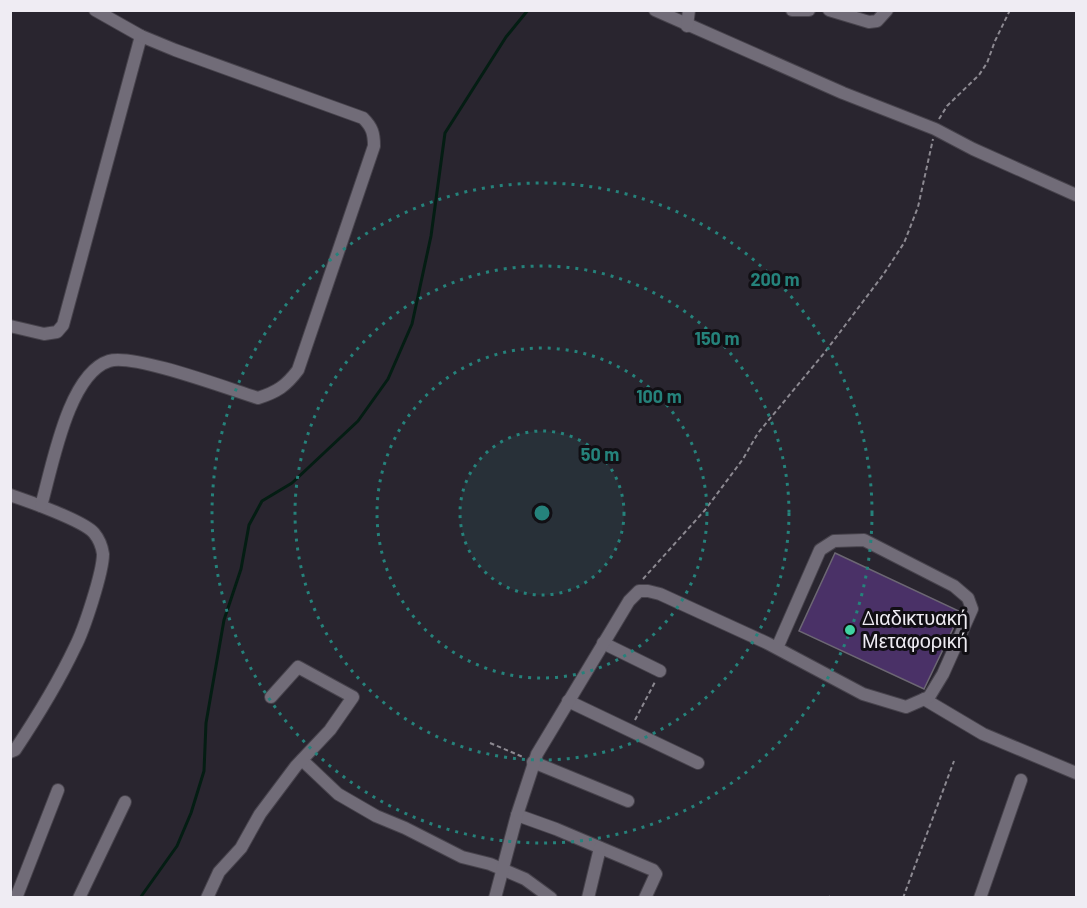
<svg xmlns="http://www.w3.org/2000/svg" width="1087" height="908" font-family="Barlow,sans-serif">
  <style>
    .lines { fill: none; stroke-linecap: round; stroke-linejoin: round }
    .stream { stroke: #041d13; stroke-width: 3 }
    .building { fill: #4a3167; stroke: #6c6773; stroke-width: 1.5 }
    .minor-casing { stroke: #47434c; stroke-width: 14 }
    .path { stroke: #8c8991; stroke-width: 2; stroke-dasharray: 4.5 3; stroke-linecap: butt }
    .minor { stroke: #716c78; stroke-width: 12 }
    .ring { fill: none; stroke: #25827b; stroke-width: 3; stroke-dasharray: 3 6 }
    .poi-dot { fill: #40d4a1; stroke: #110f14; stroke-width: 2 }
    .labels { text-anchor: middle; stroke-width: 6; stroke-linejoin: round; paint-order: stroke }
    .poi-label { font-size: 20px; fill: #efecf3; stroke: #110f14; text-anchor: start }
    .centre { fill: #25827b; stroke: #110f14; stroke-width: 3 }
    .ring-label { font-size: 18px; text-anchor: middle; font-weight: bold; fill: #25827b; stroke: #110f14; stroke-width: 6; stroke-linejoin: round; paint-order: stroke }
  </style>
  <rect width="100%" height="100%" fill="#29252f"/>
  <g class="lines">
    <!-- stream -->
    <path class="stream" d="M140,898L177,846L191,813L204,771L206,723L224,620L241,569L249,525L262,501L292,483L358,421L388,379L412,324L431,236L445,133L506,37L528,10"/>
  </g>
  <!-- building -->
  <path class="building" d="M835,553L961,612L924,689L799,631Z"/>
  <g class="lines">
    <defs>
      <g id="minor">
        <path d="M655,10L843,93L935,129L973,149L1076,195"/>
        <path d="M792,10H809"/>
        <path d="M829,10L869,22L877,21L887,10"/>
        <path d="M687,26L689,10"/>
        <path d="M10,326L44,334L57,332L63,325L141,36"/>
        <path d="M10,495C28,501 84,521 94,533C99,539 102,547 103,554C103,572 84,630 75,647C58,683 37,717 15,750L10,752"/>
        <path d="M41,506C52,468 68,374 109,361C133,353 229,389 258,398C277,392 286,386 298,370L374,146C374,133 372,127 363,118L175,50L141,36L95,10"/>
        <path d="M603,643L660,671"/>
        <path d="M924,699L983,734L1076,773"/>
        <path d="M568,701L698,763"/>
        <path d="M302,760L338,794L376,816L405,828L462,857L490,864L525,879L551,898"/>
        <path d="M533,762L628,801"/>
        <path d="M517,815L556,829L653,870L656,874L645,898"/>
        <path d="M16,898L58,790"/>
        <path d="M79,898L125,802"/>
        <path d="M207,898L219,872L241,848L260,814L296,766L330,730L353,697L298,667L271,697"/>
        <path d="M495,898L517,815L537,754L629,601L639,591H648L660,594L767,643L863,694L906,707L929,697L943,674L972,609L968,598L954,586L864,540L834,541L820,550L777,648"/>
        <path d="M588,898L600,848"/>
        <path d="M980,898L1021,780"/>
      </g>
    </defs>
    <!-- minor casing -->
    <use href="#minor" class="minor-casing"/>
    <!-- path -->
    <g class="path">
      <path d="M939,119L947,106L979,75L987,63L995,41L1010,10"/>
      <path d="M643,579L705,510L743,459L758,433L825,352L883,275L904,243L918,207L933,139"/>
      <path d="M635,720L655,682"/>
      <path d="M490,743L523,757"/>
      <path d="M829,898L830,896"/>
      <path d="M903,898L954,761"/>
    </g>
    <!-- minor -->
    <use href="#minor" class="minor"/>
  </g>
  <!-- distance rings -->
  <circle cx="542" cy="513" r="82" fill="#25827b" fill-opacity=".12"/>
  <g class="ring">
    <circle cx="542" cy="513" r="82"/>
    <circle cx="542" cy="513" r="165"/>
    <circle cx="542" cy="513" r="247"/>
    <circle cx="542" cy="513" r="330"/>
  </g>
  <!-- markers -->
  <circle class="poi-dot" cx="850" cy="630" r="6"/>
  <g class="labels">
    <!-- poi labels -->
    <g class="poi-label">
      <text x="862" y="625">Διαδικτυακή<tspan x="862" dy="23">Μεταφορική</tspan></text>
    </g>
  </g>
  <circle cx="542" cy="513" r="9" class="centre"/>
  <g class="ring-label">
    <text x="775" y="286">200 m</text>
    <text x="717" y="345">150 m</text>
    <text x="659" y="403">100 m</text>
    <text x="600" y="461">50 m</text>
  </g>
  <!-- border -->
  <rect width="1087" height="908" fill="none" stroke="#efecf3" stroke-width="24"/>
</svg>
